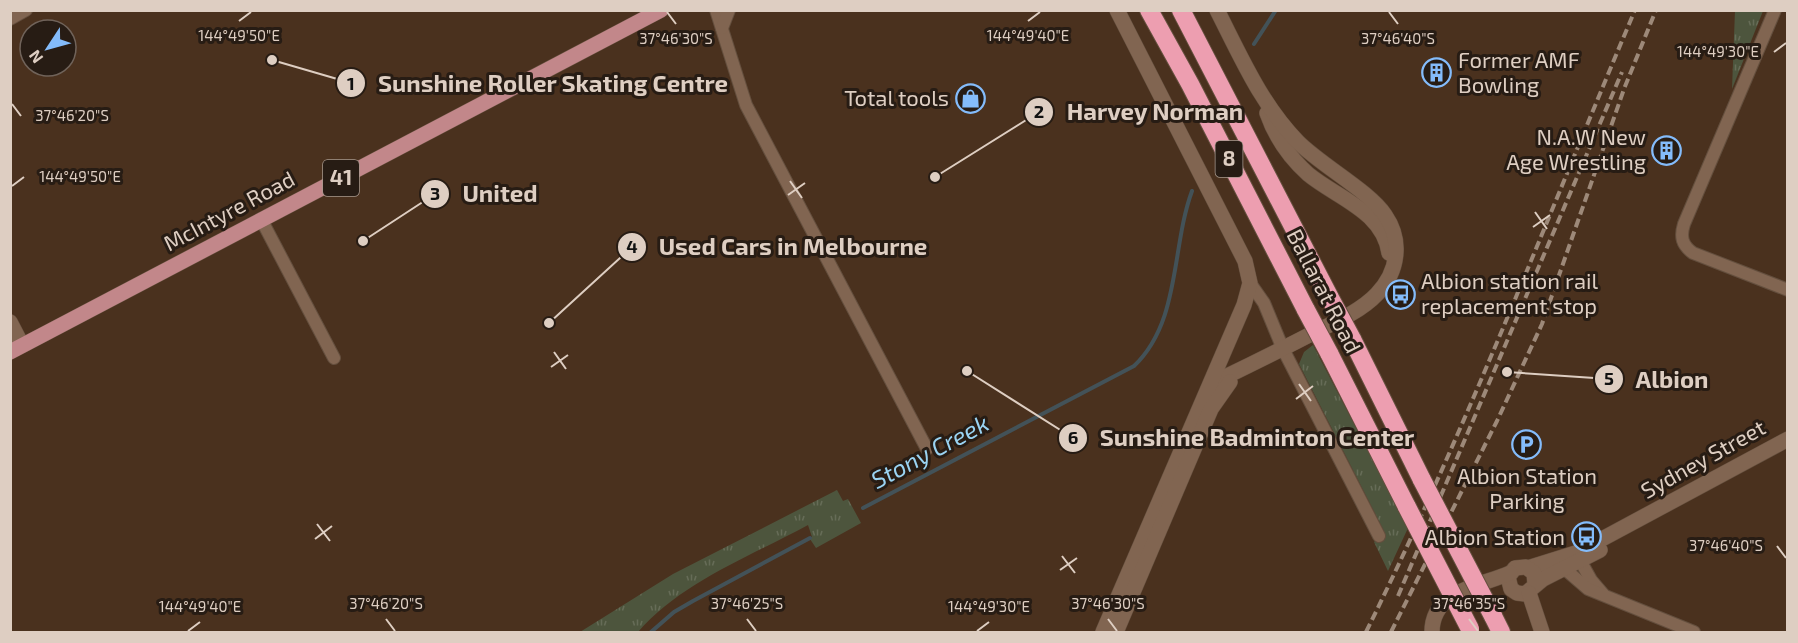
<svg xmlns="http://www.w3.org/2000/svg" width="1798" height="643" font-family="'Exo 2',sans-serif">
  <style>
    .grass { fill: url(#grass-tufts) }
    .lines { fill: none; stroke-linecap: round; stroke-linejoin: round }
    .stream { stroke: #435258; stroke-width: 4 }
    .street-casing { stroke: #644f3e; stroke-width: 14 }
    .secondary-casing { stroke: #644f3e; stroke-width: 16 }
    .primary-casing { stroke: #644f3e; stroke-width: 16 }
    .highway-casing { stroke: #644f3e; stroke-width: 20 }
    .street { stroke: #816551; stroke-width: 12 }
    .secondary { stroke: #816551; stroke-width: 15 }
    .primary { stroke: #c2878a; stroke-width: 15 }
    .highway { stroke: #ed9eb0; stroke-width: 18 }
    .rail { stroke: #9d8979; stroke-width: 4; stroke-dasharray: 9 4.5; stroke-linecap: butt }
    .highway-bridge-casing { stroke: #644f3e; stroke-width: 20; stroke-linecap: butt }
    .highway-bridge { stroke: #ed9eb0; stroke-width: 18 }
    .ticks { fill: none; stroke: #decec2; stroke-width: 2 }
    .labels { text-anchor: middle; stroke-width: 6; stroke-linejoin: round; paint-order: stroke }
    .shield { fill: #271c14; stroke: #a7998e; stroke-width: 1.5 }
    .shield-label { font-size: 21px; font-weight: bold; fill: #decec2 }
    .poi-label { font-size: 22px; fill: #decec2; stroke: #271c14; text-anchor: end }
    .street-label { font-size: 22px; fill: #decec2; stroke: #271c14 }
    .water-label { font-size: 24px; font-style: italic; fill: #9ad3f2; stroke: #271c14 }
    .ticks-label { font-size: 15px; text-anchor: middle; fill: #decec2; stroke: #271c14; stroke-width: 6; stroke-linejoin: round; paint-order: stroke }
    .leader { fill: none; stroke: #decec2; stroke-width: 2 }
    .callout-dot { fill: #decec2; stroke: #271c14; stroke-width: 2 }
    .mark-label { font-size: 18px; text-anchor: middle; font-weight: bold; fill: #111 }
    .callout-label { font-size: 24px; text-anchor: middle; font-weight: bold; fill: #decec2; stroke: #271c14; stroke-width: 6; stroke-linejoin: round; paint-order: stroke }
  </style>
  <defs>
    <pattern id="grass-tufts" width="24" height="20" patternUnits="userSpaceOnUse" patternTransform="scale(1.5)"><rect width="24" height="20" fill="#4d553d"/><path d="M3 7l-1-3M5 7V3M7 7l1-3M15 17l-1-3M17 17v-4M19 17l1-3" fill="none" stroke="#666c57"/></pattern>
  </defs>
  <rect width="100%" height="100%" fill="#4a311e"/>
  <!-- grass -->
  <g class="grass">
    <path d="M1735,11H1763L1732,89Z"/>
    <path d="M1313,345L1408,528L1388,571L1374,542L1384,531L1299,364L1304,352Z"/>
    <path d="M837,490L843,501L848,499L861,523L816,548L810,539L812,537L808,525C751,556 680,583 638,632H580L673,574Z"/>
  </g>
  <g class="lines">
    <!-- stream -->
    <g class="stream">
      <path d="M1254,44L1276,10"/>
      <path d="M863,508L1134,366C1181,321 1171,248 1192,191"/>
      <path d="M651,632L674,612L693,601L810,538"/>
    </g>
    <defs>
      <g id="street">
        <path d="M716,10L746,105L927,449"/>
        <path d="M1775,10L1684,224C1680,237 1682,245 1693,253L1788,290"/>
        <path d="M10,19L26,10"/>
        <path d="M722,28L729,10"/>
        <path d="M261,219L334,358"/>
        <path d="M1250,283L1264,303L1283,349L1379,536"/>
        <path d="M1576,553L1591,580L1603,594"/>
        <path d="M1566,570L1588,589L1694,632"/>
      </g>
      <g id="secondary">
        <path d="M1267,113C1275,136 1289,157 1308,174C1337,198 1383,211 1389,253"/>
        <path d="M10,322L22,345"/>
        <path d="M1210,389L1225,377C1256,362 1288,346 1319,330C1338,321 1362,310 1377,294C1398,272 1403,241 1385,215C1369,191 1322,166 1298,142C1261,104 1241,57 1217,10"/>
        <path d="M1528,568L1576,553L1788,439"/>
        <path d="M1535,585L1534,573L1526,567L1515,568L1508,577L1511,589L1517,593L1525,594L1543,579L1600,550"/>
        <path d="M1529,593L1542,632"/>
        <path d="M1103,632L1244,305L1250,283L1245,261L1117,10"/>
        <path d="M1116,632L1211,409L1230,382"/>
        <path d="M1432,632C1432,590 1481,586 1510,573"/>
      </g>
      <path id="primary" d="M10,352L661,10"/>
      <g id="highway">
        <path d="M1149,10L1190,84L1306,310"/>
        <path d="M1181,10L1330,298"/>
        <path d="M1352,339L1422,480"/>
        <path d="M1329,353L1407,507"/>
        <path d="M1493,616L1501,632"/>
      </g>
    </defs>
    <!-- street casing -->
    <use href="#street" class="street-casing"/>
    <!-- secondary casing -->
    <use href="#secondary" class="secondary-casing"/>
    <!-- primary casing -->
    <use href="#primary" class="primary-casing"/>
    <!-- highway casing -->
    <use href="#highway" class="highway-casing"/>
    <!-- street -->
    <use href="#street" class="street"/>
    <!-- secondary -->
    <use href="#secondary" class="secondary"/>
    <!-- primary -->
    <use href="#primary" class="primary"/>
    <!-- highway -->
    <use href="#highway" class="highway"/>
    <!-- rail -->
    <g class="rail">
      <path d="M1398,596L1622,72"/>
      <path d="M1366,632C1466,430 1547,218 1635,10"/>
      <path d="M1391,632L1497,421L1542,324L1624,89L1656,10"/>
    </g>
    <defs>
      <g id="highway-bridge">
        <path d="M1330,298L1352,339"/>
        <path d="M1306,310L1329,353"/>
        <path d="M1422,480L1493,616"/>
        <path d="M1407,507L1470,629"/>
      </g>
    </defs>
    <!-- highway-bridge casing -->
    <use href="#highway-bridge" class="highway-bridge-casing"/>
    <!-- highway-bridge -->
    <use href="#highway-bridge" class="highway-bridge"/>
  </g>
  <!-- ticks -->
  <path class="ticks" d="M667,12L676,24M1389,12L1398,24M239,21L251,12M1028,21L1040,12M1774,52L1786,43M12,104L21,116M790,181L802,198M12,186L24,177M788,195L805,183M1535,212L1547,229M1533,227L1550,215M554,352L566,369M551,367L568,355M1299,384L1311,401M1296,399L1313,386M317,524L330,541M315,539L332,526M1777,546L1786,558M1062,556L1075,573M1060,570L1077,558M386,619L395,631M747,619L756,631M1108,619L1117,631M1469,619L1478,631M188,631L200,622M977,631L989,622"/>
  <!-- icons -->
  <defs>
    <symbol id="building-ring" viewBox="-11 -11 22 22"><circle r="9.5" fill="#271c14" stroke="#84bcfb" stroke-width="1.5"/><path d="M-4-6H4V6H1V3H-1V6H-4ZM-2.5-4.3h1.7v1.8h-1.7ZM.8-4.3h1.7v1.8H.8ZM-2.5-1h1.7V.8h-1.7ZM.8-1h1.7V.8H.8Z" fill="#84bcfb"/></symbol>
    <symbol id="shop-ring" viewBox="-11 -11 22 22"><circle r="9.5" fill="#271c14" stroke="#84bcfb" stroke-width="1.5"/><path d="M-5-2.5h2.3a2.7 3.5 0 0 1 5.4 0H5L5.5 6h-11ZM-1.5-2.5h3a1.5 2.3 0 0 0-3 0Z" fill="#84bcfb"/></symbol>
    <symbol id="bus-ring" viewBox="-11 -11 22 22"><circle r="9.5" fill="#271c14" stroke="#84bcfb" stroke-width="1.5"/><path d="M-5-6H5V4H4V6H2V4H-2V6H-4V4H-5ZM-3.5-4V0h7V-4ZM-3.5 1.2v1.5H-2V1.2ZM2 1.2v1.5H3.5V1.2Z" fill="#84bcfb"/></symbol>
    <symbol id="parking-ring" viewBox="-11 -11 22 22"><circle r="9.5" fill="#271c14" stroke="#84bcfb" stroke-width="1.5"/><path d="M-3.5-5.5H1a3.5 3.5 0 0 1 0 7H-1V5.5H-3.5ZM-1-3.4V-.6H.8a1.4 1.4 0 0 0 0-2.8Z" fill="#84bcfb"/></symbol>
  </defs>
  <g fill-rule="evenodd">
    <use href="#building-ring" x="1420" y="56" width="33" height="33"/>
    <use href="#shop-ring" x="954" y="82" width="33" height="33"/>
    <use href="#building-ring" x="1650" y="134" width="33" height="33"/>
    <use href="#bus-ring" x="1384" y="278" width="33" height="33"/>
    <use href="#parking-ring" x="1510" y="428" width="33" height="33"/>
    <use href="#bus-ring" x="1570" y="520" width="33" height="33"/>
  </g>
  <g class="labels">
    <!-- shield labels -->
    <g class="shield">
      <rect x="1215.5" y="141" width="27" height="36" rx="4.5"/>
      <rect x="323" y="160" width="36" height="36" rx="4.5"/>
    </g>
    <g class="shield-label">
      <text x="1229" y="166">8</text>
      <text x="341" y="185">41</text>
    </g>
    <!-- poi labels -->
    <g class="poi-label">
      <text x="1458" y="68" text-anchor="start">Former AMF<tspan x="1458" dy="25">Bowling</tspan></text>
      <text x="949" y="106">Total tools</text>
      <text x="1646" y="145">N.A.W New<tspan x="1646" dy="25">Age Wrestling</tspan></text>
      <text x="1421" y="289" text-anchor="start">Albion station rail<tspan x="1421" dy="25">replacement stop</tspan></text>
      <text x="1527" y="484" text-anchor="middle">Albion Station<tspan x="1527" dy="25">Parking</tspan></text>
      <text x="1565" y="545">Albion Station</text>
    </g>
    <!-- street labels -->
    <g class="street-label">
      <text transform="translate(229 211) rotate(-28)" y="8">McIntyre Road</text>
      <text transform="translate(1324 291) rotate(63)" y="8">Ballarat Road</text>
      <text transform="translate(1703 459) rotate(-29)" y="8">Sydney Street</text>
    </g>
    <!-- water labels -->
    <g class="water-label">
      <text transform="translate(930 452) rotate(-28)" y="8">Stony Creek</text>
    </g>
  </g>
  <g class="ticks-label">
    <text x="239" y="41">144°49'50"E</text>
    <text x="1028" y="41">144°49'40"E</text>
    <text x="676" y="44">37°46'30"S</text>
    <text x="1398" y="44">37°46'40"S</text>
    <text x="1718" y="57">144°49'30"E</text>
    <text x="72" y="121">37°46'20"S</text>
    <text x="80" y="182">144°49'50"E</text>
    <text x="1726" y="551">37°46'40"S</text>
    <text x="386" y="609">37°46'20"S</text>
    <text x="747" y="609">37°46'25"S</text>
    <text x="1108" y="609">37°46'30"S</text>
    <text x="1469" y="609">37°46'35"S</text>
    <text x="200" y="612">144°49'40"E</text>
    <text x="989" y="612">144°49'30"E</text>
  </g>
  <!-- callouts -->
  <path class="leader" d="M272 60L351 83M935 177L1039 112M363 241L435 194M549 323L632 247M1507 372L1609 379M967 371L1073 438"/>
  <g class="callout-dot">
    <circle cx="272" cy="60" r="6"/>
    <circle cx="935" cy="177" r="6"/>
    <circle cx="363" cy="241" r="6"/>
    <circle cx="549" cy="323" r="6"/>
    <circle cx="1507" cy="372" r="6"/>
    <circle cx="967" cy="371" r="6"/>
    <circle cx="351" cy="83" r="15"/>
    <circle cx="1039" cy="112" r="15"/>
    <circle cx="435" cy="194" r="15"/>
    <circle cx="632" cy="247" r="15"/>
    <circle cx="1609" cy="379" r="15"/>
    <circle cx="1073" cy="438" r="15"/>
  </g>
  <g class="mark-label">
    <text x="351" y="90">1</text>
    <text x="1039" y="118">2</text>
    <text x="435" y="200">3</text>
    <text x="632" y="253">4</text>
    <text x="1609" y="385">5</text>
    <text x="1073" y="444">6</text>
  </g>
  <g class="callout-label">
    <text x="553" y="92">Sunshine Roller Skating Centre</text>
    <text x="1155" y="120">Harvey Norman</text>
    <text x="500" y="202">United</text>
    <text x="793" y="255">Used Cars in Melbourne</text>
    <text x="1672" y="388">Albion</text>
    <text x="1257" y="446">Sunshine Badminton Center</text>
  </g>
  <!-- border -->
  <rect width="1798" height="643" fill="none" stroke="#decec2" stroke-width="24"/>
  <!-- north arrow -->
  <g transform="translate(48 48) rotate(234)"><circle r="28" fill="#271c14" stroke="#70635a" stroke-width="1.5"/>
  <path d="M0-4.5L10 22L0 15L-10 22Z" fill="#84bcfb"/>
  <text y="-9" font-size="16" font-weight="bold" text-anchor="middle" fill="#decec2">N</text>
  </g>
</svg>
